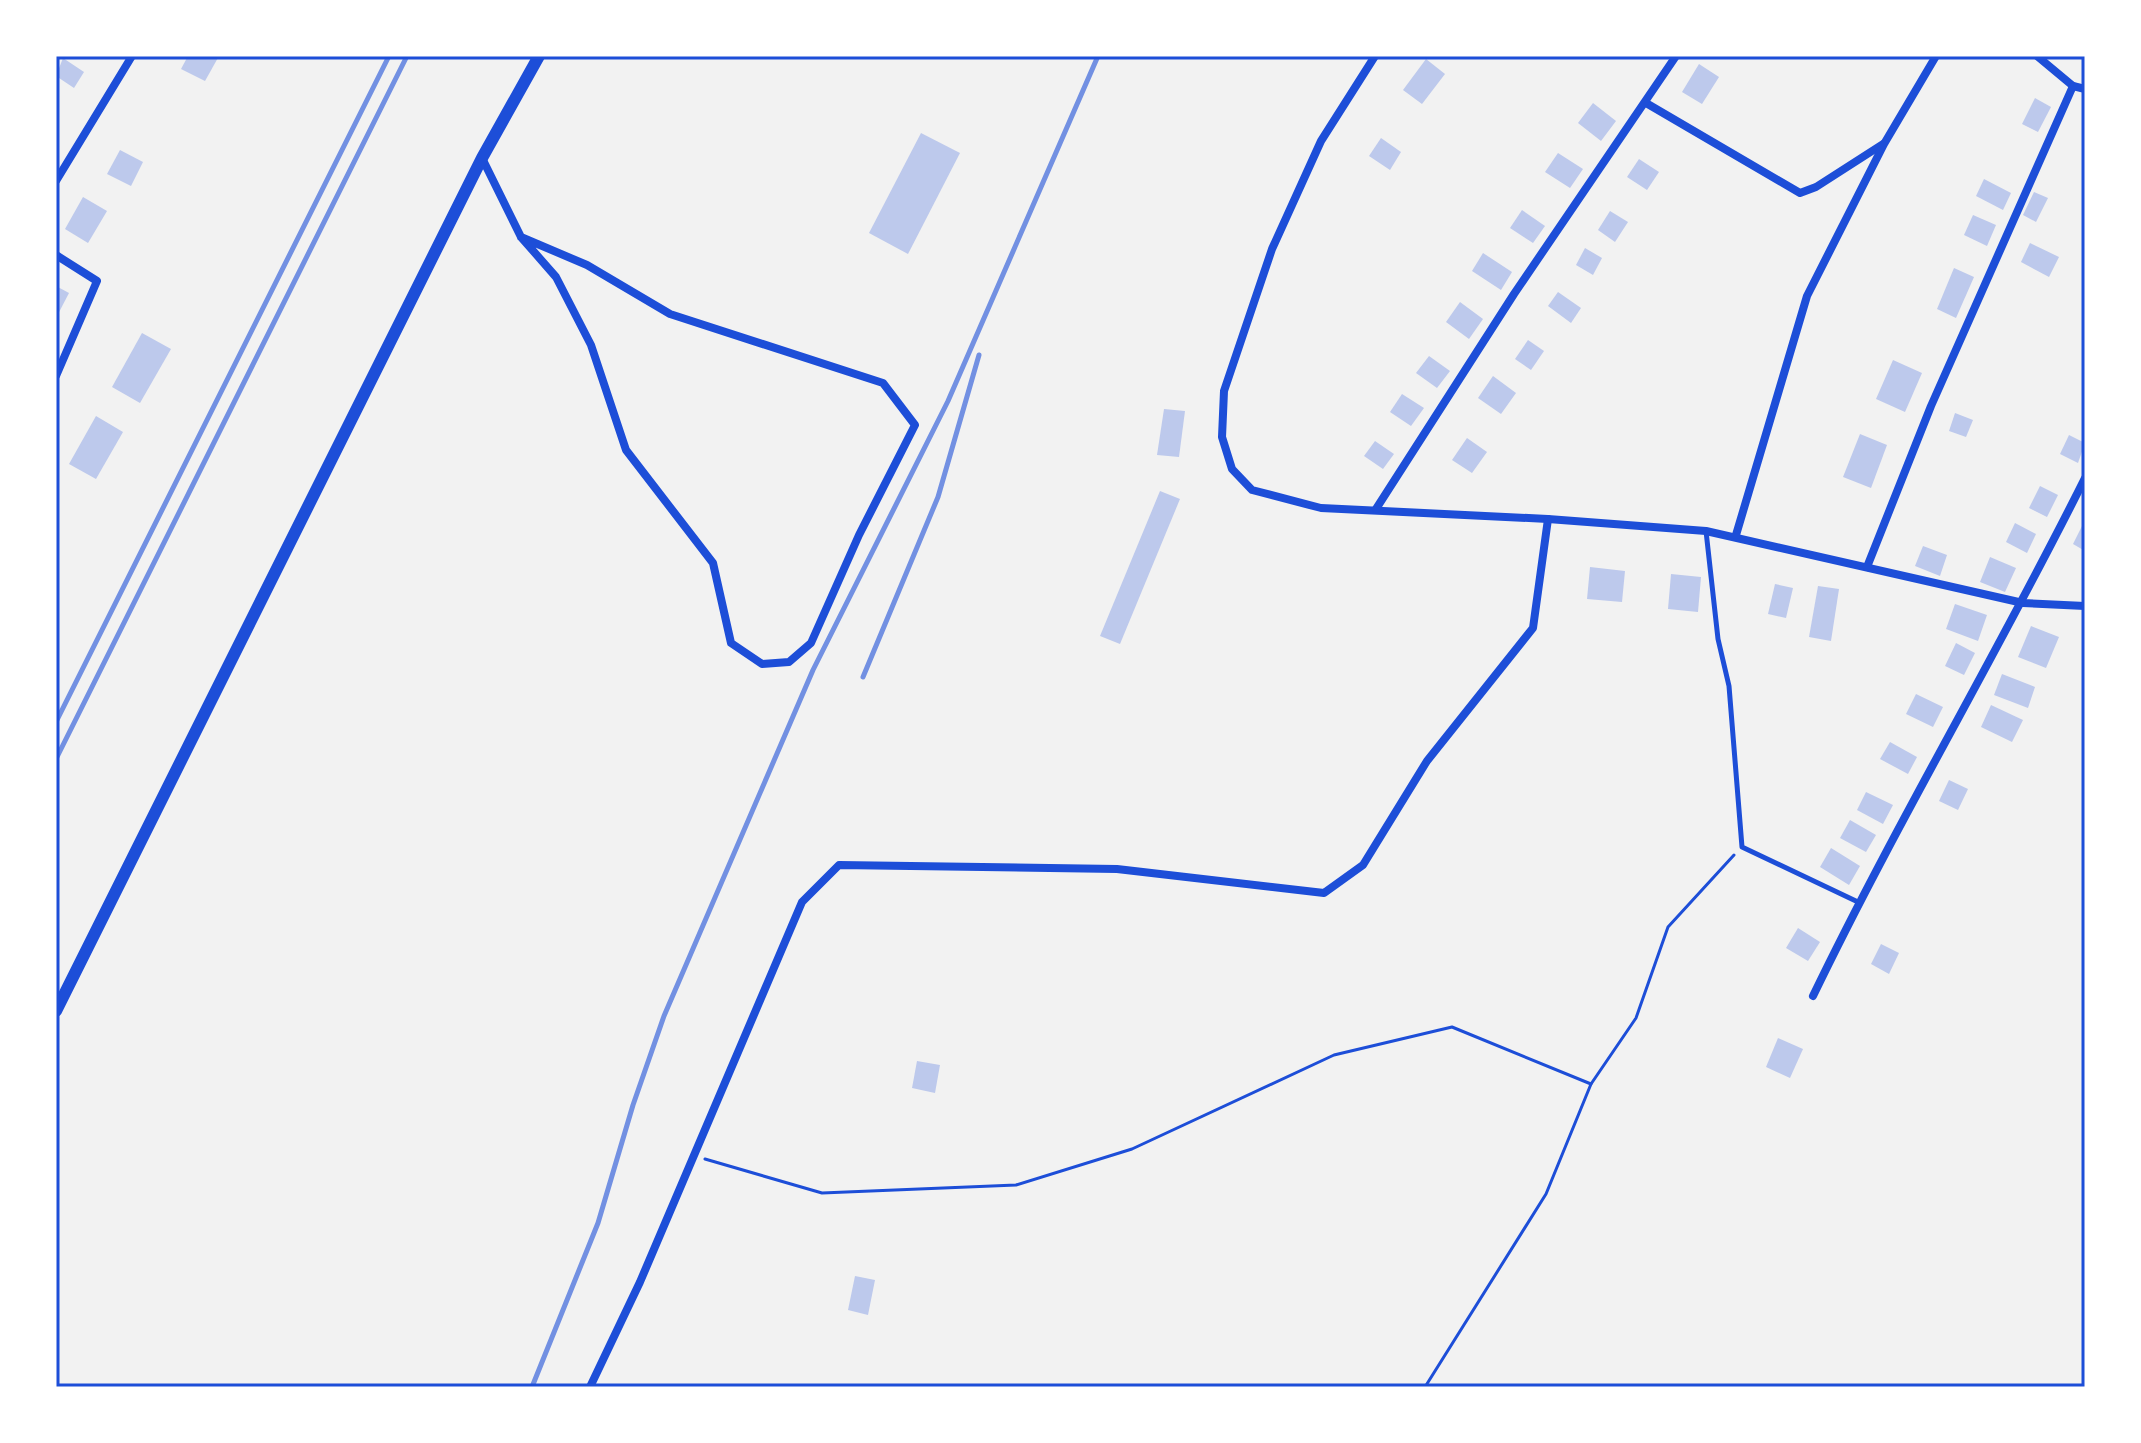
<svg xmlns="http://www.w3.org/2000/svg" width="2141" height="1443" font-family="'Alegreya Sans',sans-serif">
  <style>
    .building { fill: #bdc9ec }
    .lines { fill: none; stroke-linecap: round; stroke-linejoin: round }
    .path { stroke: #1d4ed8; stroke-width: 3 }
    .service { stroke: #1d4ed8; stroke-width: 5 }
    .minor { stroke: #1d4ed8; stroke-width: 8 }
    .tertiary { stroke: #1d4ed8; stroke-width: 12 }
    .rail { stroke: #7290e2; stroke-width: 5 }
    .neatline { fill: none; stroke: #1d4ed8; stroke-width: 3 }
  </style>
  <rect width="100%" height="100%" fill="#f2f2f2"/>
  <!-- building -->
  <g class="building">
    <path d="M188,56H219L205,81L181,69Z"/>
    <path d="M63,58L84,72L74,88L56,76Z"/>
    <path d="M1426,59L1445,74L1422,104L1403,90Z"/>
    <path d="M1699,64L1719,77L1702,104L1682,92Z"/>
    <path d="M2035,98L2051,107L2038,132L2022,124Z"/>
    <path d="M1593,103L1616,121L1601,141L1578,123Z"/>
    <path d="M921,133L960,153L908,254L869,233Z"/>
    <path d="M1381,138L1401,152L1390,170L1369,156Z"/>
    <path d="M120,150L143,162L131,186L107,174Z"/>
    <path d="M1558,153L1583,169L1570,188L1545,172Z"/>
    <path d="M1639,159L1659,172L1647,190L1627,177Z"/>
    <path d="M1984,179L2011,193L2003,210L1976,196Z"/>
    <path d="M2034,192L2048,198L2036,222L2023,215Z"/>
    <path d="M83,197L107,211L88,243L65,229Z"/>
    <path d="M1522,210L1545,226L1533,243L1510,228Z"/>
    <path d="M1610,211L1628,222L1615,242L1598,230Z"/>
    <path d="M1973,215L1996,225L1987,246L1964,235Z"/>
    <path d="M2030,243L2059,257L2049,277L2021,262Z"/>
    <path d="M1585,248L1602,258L1593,275L1576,265Z"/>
    <path d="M1483,253L1512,272L1501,290L1472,271Z"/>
    <path d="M1954,268L1974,277L1956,318L1937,309Z"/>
    <path d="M56,286L69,293L56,318Z"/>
    <path d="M1558,292L1581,308L1571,323L1548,306Z"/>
    <path d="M1460,302L1483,319L1469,339L1446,322Z"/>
    <path d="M142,333L171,349L140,403L112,387Z"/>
    <path d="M1528,340L1544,351L1531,370L1515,359Z"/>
    <path d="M1429,356L1450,371L1437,388L1416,373Z"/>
    <path d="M1893,360L1922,373L1905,412L1876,399Z"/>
    <path d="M1493,376L1516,393L1501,414L1478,398Z"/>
    <path d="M1402,394L1424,408L1411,426L1390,412Z"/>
    <path d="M1164,409L1185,411L1179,457L1157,455Z"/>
    <path d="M1955,413L1973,420L1966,437L1949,431Z"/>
    <path d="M96,416L123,432L96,479L69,464Z"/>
    <path d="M1860,434L1887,445L1871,488L1843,477Z"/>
    <path d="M2069,435L2085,443L2078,463L2060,454Z"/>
    <path d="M1467,438L1487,452L1472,473L1452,460Z"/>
    <path d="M1375,441L1394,454L1383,469L1364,456Z"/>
    <path d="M2040,486L2058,495L2047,517L2029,508Z"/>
    <path d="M1160,491L1180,499L1120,644L1100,636Z"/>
    <path d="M2085,520V551L2073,544Z"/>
    <path d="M2015,523L2036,534L2027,553L2006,542Z"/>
    <path d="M1923,546L1947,555L1940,576L1915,566Z"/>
    <path d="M1990,557L2016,568L2005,592L1980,582Z"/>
    <path d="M1590,567L1625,571L1622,602L1587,599Z"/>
    <path d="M1671,574L1701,577L1698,612L1668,609Z"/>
    <path d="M1775,584L1793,588L1786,618L1768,614Z"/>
    <path d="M1818,586L1839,589L1831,641L1809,637Z"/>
    <path d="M1955,604L1987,615L1978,641L1946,629Z"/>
    <path d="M2031,626L2059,637L2046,668L2018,657Z"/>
    <path d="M1956,643L1975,653L1964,675L1945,666Z"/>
    <path d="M2002,674L2035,687L2028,708L1994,695Z"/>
    <path d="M1916,694L1943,707L1933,727L1906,714Z"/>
    <path d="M1991,705L2023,720L2012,742L1981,727Z"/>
    <path d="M1890,742L1917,757L1908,774L1880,759Z"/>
    <path d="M1949,780L1968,789L1958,810L1939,801Z"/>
    <path d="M1866,792L1893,805L1883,824L1857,810Z"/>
    <path d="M1850,820L1876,835L1866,852L1840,838Z"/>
    <path d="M1831,848L1860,866L1849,885L1820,867Z"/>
    <path d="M1798,928L1820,942L1808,961L1786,948Z"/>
    <path d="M1881,944L1899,953L1889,974L1871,964Z"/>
    <path d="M1778,1038L1803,1049L1790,1078L1766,1067Z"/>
    <path d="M917,1061L940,1065L935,1093L912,1088Z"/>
    <path d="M855,1276L875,1280L868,1315L848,1310Z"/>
  </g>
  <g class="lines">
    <!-- path -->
    <g class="path">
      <path d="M705,1159L822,1193L1016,1185L1132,1149L1334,1055L1452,1027L1591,1084"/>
      <path d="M1425,1387L1546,1194L1591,1084L1636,1018L1668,927L1734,855"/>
    </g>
    <!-- service -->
    <path class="service" d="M1706,531L1718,639L1729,686L1742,847L1858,902"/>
    <!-- minor -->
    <g class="minor">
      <path d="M1375,56L1321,141L1272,249L1224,391L1222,437L1232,469L1252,490L1321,508L1548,519L1706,531L2023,603L2085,606"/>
      <path d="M2037,56L2073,86L2085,89"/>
      <path d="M1646,103L1800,193L1816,187L1883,144"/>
      <path d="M482,158L521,237L556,277L591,345L626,450L713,563L731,643L762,664L789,662L811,643L859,535L915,425L883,383L670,314L587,265L521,237"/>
      <path d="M56,181L132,56"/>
      <path d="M56,255L97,281L56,376"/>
      <path d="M1376,509L1514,294L1676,56"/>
      <path d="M1736,535L1807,296L1884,144L1936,56"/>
      <path d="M1867,567L1931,406L2073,86"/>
      <path d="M1813,996C1898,820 1998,653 2085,478"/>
      <path d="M590,1387L640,1282L802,902L839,865L1117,869L1324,893L1363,865L1427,761L1533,628L1548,519"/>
    </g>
    <!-- tertiary -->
    <path class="tertiary" d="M56,1011L482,158L539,56"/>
    <!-- rail -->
    <g class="rail">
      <path d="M863,677L938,497L979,355"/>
      <path d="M56,722L389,56"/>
      <path d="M56,759L407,56"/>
      <path d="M532,1387L598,1223L633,1105L664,1016L813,670L948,401L1098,56"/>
    </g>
  </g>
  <!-- border -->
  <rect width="2141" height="1443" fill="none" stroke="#ffffff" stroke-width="116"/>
  <rect x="58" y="58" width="2025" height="1327" class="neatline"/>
</svg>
